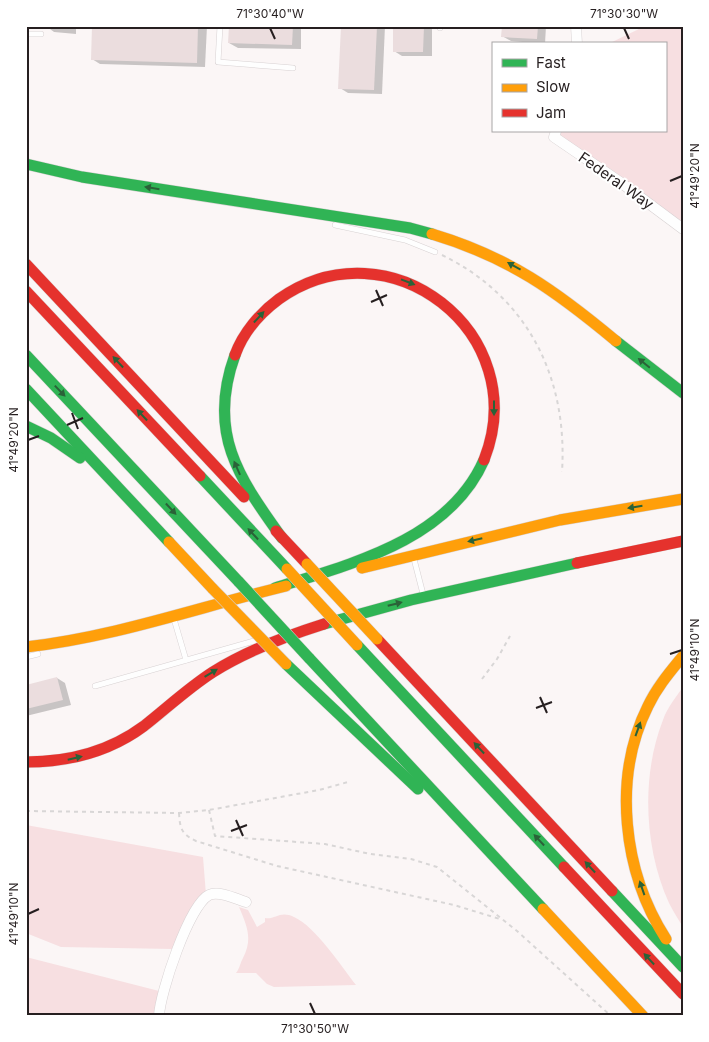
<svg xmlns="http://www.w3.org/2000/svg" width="709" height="1042" font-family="Inter,sans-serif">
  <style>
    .green { fill: #f7dfe1 }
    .shadow { fill: #0003 }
    .building { fill: #ebddde }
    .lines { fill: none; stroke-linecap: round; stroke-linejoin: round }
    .lane-casing { stroke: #d8d2d3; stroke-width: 6 }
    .street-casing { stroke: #d8d2d3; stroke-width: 11 }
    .fast-casing { stroke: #d8d2d3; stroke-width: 12 }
    .slow-casing { stroke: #d8d2d3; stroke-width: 12 }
    .jam-casing { stroke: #d8d2d3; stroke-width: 12 }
    .path { stroke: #d8d6d6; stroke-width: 2; stroke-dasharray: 4 4; stroke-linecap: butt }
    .lane { stroke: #fefefe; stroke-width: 5 }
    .street { stroke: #fefefe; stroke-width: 10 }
    .fast { stroke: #30b455; stroke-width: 11 }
    .slow { stroke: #ff9f0a; stroke-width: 11 }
    .jam { stroke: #e5322d; stroke-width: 11 }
    .fast-bridge-casing { stroke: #d8d2d3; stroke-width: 12; stroke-linecap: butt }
    .slow-bridge-casing { stroke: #d8d2d3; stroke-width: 12; stroke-linecap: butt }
    .fast-bridge { stroke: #30b455; stroke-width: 11 }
    .slow-bridge { stroke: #ff9f0a; stroke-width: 11 }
    .oneway { fill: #2a6238 }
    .ticks { fill: none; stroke: #261f20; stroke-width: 2 }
    .labels { text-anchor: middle; stroke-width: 4; stroke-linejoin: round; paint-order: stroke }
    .street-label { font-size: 15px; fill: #261f20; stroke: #fff }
    .neatline { fill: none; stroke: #261f20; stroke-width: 2 }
    .ticks-label { font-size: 12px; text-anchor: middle; fill: #261f20 }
  </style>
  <rect width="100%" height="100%" fill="#fbf6f6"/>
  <!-- green -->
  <g class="green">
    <path d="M649,26H683V228L556,137V131H665V44H608L641,28Z"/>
    <path d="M683,687V927C678,919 673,911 669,903C644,848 641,776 663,720C667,708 676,697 683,687Z"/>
    <path d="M26,825L203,857L206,895L173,949L61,947L26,933Z"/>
    <path d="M239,907L248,910L257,927L265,922V918C275,920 280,910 294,917C316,927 341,966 356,985L274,987L267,984L256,973H236C240,968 240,963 243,958C253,939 247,926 239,907Z"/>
    <path d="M26,957L163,992L159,1016H26Z"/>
  </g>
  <!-- shadow -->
  <g class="shadow">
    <path d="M46,26H76V34L54,32Z"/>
    <path d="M93,26H207L205,67L100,64L92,59Z"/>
    <path d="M230,26H301V49L238,48L229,43Z"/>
    <path d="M342,26H385L382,94L348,93L340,88Z"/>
    <path d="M394,26H432V56H402L394,51Z"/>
    <path d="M503,26H546L545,44L511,41L502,36Z"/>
    <path d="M57,678L65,683L71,705L26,716V686Z"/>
  </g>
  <!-- building -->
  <g class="building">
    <path d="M92,26H198L197,63L91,60Z"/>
    <path d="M229,26H293L292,45L228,43Z"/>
    <path d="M341,26H377L374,90L338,89Z"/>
    <path d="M393,26H424L423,52H393Z"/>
    <path d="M502,26H538L537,39L501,37Z"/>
    <path d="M57,677L63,700L26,709V685Z"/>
  </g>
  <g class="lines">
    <defs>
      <g id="lane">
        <path d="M220,26L218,62L293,68"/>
        <path d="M440,26V28"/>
        <path d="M26,34H41"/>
        <path d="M335,225L405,240L435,252"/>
        <path d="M414,559L423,594"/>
        <path d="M174,619L186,660"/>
        <path d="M26,657L38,654"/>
        <path d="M95,686L254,641"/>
      </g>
      <g id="street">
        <path d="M576,26L577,44"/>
        <path d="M556,131L554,137L620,182L683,229"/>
        <path d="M159,1016C160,993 189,905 209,895C219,890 236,899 246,902"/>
      </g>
      <g id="fast">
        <path d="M26,164L82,177L410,228L432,234"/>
        <path d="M616,341L683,393"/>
        <path d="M26,355L239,582"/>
        <path d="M235,355C207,432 238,477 282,538"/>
        <path d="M26,389L169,542"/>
        <path d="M26,426L51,438L80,458"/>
        <path d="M200,476L287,569"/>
        <path d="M275,588C351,564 449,540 484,460"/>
        <path d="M324,624L411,600L577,563"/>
        <path d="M357,645L564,867"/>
        <path d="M309,658L543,909"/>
        <path d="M286,664L418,789"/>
        <path d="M612,891L683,967"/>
      </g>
      <g id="slow">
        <path d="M432,234C509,257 556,291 616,341"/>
        <path d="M169,542L213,589"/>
        <path d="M362,568L560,520L683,499"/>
        <path d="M26,647C115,637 199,607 286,586"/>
        <path d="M543,909L643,1016"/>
        <path d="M666,939C623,872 612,778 648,706C657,687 670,672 683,656"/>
      </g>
      <g id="jam">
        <path d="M26,264L244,497"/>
        <path d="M26,291L200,476"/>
        <path d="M235,355C243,333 260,313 279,299C389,221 534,333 484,460"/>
        <path d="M276,531L307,564"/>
        <path d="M577,563L683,541"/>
        <path d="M377,639L612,891"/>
        <path d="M26,762C69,762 109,752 144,726C167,708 188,688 213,672C248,650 286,636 324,624"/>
        <path d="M564,867L683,994"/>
      </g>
    </defs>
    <!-- lane casing -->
    <use href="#lane" class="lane-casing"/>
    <!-- street casing -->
    <use href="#street" class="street-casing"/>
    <!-- fast casing -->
    <use href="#fast" class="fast-casing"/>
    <!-- slow casing -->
    <use href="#slow" class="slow-casing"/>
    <!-- jam casing -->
    <use href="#jam" class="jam-casing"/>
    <!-- path -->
    <g class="path">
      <path d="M442,255C528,297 568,378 562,472"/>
      <path d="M482,679L497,659L510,636"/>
      <path d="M209,810L215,836L325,844L370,854L411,859L437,867L517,931L611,1016"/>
      <path d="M26,811L179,813L209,810L319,790L348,782"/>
      <path d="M179,813C180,828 181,834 196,841L277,866L454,905L500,919"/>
    </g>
    <!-- lane -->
    <use href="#lane" class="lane"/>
    <!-- street -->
    <use href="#street" class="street"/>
    <!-- fast -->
    <use href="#fast" class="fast"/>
    <!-- slow -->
    <use href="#slow" class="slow"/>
    <!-- jam -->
    <use href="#jam" class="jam"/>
    <defs>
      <path id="fast-bridge" d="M239,582L309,658"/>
      <g id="slow-bridge">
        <path d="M307,564L377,639"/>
        <path d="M287,569L357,645"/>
        <path d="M213,589L286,664"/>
      </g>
    </defs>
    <!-- fast-bridge casing -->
    <use href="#fast-bridge" class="fast-bridge-casing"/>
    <!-- slow-bridge casing -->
    <use href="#slow-bridge" class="slow-bridge-casing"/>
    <!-- fast-bridge -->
    <use href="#fast-bridge" class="fast-bridge"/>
    <!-- slow-bridge -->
    <use href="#slow-bridge" class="slow-bridge"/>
  </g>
  <!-- one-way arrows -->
  <defs><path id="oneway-solid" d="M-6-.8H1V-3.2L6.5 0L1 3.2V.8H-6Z" transform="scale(1.25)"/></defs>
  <g class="oneway">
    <use href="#oneway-solid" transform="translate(152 188) rotate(-171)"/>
    <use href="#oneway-solid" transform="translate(514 266) rotate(-151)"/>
    <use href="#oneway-solid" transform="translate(408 282) rotate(21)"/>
    <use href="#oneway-solid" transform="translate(259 317) rotate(-47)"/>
    <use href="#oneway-solid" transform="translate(118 362) rotate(-133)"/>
    <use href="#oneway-solid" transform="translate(644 363) rotate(-141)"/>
    <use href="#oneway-solid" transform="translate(60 391) rotate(46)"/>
    <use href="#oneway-solid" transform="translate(494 408) rotate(90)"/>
    <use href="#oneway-solid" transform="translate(142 415) rotate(-133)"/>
    <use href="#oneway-solid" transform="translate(237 468) rotate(-114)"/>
    <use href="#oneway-solid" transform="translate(635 507) rotate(171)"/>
    <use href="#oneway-solid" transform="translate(171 509) rotate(47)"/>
    <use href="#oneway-solid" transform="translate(253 534) rotate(-133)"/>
    <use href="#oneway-solid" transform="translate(475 540) rotate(167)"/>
    <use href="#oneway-solid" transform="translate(395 604) rotate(-14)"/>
    <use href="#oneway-solid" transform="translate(211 673) rotate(-31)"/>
    <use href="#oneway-solid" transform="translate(638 729) rotate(-70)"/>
    <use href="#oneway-solid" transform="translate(479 748) rotate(-133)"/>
    <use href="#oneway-solid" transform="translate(75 758) rotate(-13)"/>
    <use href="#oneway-solid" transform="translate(539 840) rotate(-133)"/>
    <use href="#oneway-solid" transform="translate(590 867) rotate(-133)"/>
    <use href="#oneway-solid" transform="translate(642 888) rotate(-109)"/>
    <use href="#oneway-solid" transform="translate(649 959) rotate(-133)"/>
  </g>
  <!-- ticks -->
  <path class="ticks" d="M270,28L275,39M624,28L629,39M670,181L682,176M376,290L383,306M371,302L387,295M72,413L78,429M67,425L83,418M28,440L39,436M670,654L682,650M540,697L547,713M536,708L552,702M236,820L243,836M231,831L247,825M28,914L39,909M310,1003L315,1014"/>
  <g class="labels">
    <!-- street labels -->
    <g class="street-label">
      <text transform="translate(616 181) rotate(35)" y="5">Federal Way</text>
    </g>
  </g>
  <!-- border -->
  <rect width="709" height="1042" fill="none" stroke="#ffffff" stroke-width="55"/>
  <!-- legend -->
  <rect x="492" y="42" width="175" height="90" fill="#ffffff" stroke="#a8a5a6"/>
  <rect x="502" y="59" width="25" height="8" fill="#30b455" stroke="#a8a5a6"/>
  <text x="536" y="68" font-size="15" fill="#261f20">Fast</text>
  <rect x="502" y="84" width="25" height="8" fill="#ff9f0a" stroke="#a8a5a6"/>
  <text x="536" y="92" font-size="15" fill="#261f20">Slow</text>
  <rect x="502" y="109" width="25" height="8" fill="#e5322d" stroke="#a8a5a6"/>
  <text x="536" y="118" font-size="15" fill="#261f20">Jam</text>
  <rect x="28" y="28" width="654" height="986" class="neatline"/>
  <g class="ticks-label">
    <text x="270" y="18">71°30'40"W</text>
    <text x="624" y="18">71°30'30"W</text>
    <text transform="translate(695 176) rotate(-90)" y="4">41°49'20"N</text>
    <text transform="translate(14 440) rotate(-90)" y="4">41°49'20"N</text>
    <text transform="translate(695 650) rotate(-90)" y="4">41°49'10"N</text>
    <text transform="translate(14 914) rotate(-90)" y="4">41°49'10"N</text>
    <text x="315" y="1033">71°30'50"W</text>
  </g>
</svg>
